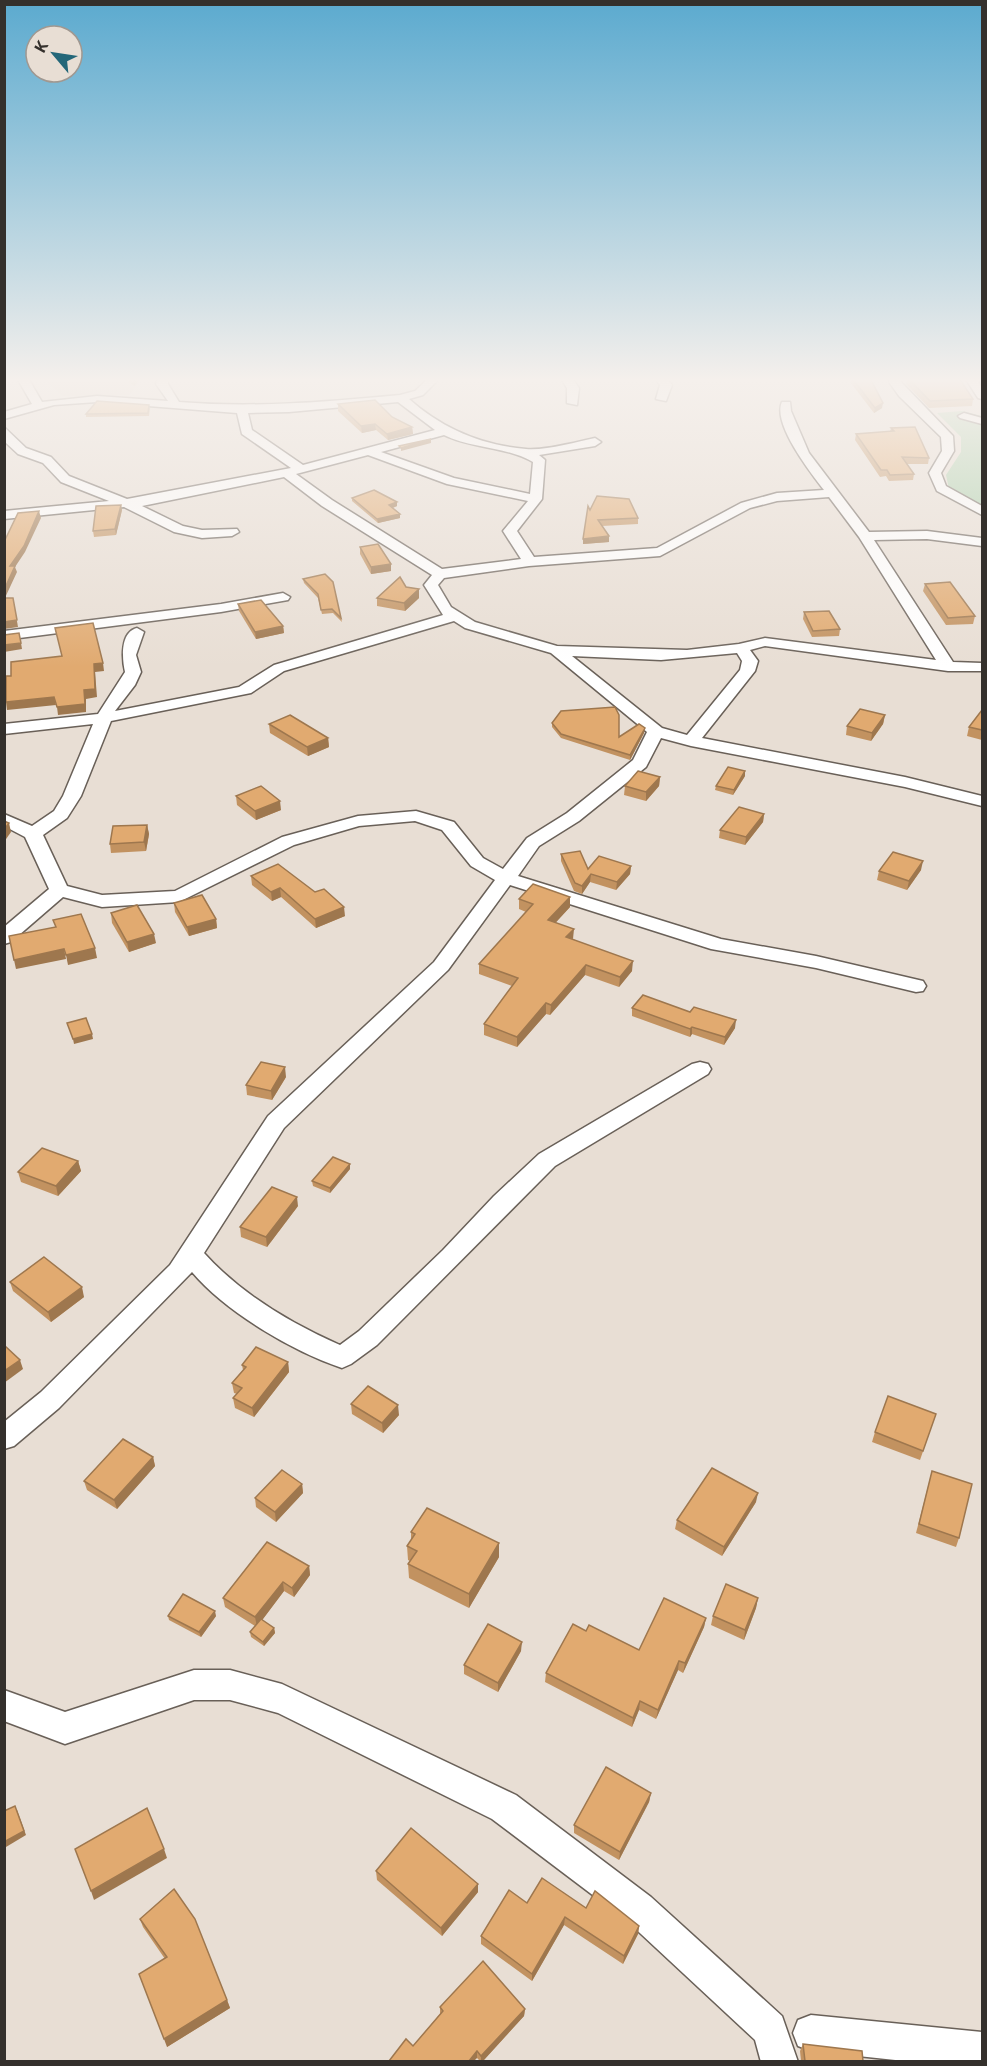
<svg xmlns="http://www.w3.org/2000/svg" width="987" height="2066" font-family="'Noto Sans',sans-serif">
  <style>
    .built { fill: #e1d1c1 }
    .green { fill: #a8cfa9 }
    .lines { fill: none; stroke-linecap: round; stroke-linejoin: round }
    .minor-casing { stroke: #696058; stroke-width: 3 }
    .minor { fill: #fff; fill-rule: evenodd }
    .wall { fill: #c29260 }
    .shaded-wall { fill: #9e774e }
    .building { fill: #e1aa70; stroke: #9e774e; stroke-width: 1.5 }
  </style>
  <rect width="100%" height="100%" fill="#e8ded4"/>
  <!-- built -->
  <path class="built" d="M43,378H143L129,395L63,396Z"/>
  <!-- green -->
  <path class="green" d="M962,411L982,416V507L949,489L946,475L961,452V437L937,413Z"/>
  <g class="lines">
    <defs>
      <g id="minor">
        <path d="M17,378H28L42,402L97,396L168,401L156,384L158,378H168V384L179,402C254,408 326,402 400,395L415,391L429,378H440L423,395L409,399C443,429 481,445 526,449C544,451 576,442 595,438L601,442L595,446L539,455L545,460L542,499L517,531L534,557L657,548L741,503L777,493L824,490C810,472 772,423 782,402H790L791,411L809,453L869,532L927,531L982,538V546L927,539L874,540L953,662L982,663V671H948L765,646L750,650L758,661L755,671L702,738L905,777L982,796V806L905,787L691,746L661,738L646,767L579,821L539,846L518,876L721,939L816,956L923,981L926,986L923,991L916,992L816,968L711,949L510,885L448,970L284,1128L204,1253C240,1293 290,1323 340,1345L359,1331L443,1250L494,1196L539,1154L692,1064L700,1062L708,1064L711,1069L708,1074L555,1166L377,1345L351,1364L342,1368C292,1351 226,1312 192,1272L59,1408L14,1446L4,1449V1422L41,1392L170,1265L268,1116L434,962L495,880L471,866L442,830L415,821L359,826L294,845L179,902L102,907L63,897L11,942L4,944V927L49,889L25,837L4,826V814L32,826L54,811L63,796L93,724L4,734V724L98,714L125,672C122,659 120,632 137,628L144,632L136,655L141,672L135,685L115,711L239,687L274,665L443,615L424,585L432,575L322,506L284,477L142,506L183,526L202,530L237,529L239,532L232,536L202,538L174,532L124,507L4,519V511L109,501L61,482L43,463L18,454L4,441V427L26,448L51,457L69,476L127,499L291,468L242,434L237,413L97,402L54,405L4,419V412L32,404ZM398,402L435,430L303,465L252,430L248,413L289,412ZM444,435C472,449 505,446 533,462L530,494L454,478L381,452ZM368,455L447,484L528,501L503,531L521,559L442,569L332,500L296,474ZM829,497L859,537L936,660L765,638L739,644L687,650L557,646L475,622L451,607L438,585L444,578L529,566L660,556L750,508L777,501ZM454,621L465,628L551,653L647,732L633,760L567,813L527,838L503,869L483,858L454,822L416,811L358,816L282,837L175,891L102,895L67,886L43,835L67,818L81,796L111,721L251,693L284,671ZM737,653L742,661L740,670L687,735L662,728L572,656L661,660Z"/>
        <path d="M561,378H572L579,388L577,405L567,403V388Z"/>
        <path d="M655,378H666L672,385L666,401L656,399L660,385Z"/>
        <path d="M893,378H904L901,382L953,436L954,451L941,473L946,486L982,506V515L937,491L929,473L942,451L941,437L899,396L889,382Z"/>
        <path d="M965,378H976L982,388V399L978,398Z"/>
        <path d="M964,413L982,418V424L960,418L958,416Z"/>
        <path d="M283,593L290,597L288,600L221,612L4,640V631L221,604Z"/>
        <path d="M194,1670H230L282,1684L516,1795L651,1897L782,2016L798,2062H761L755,2040L627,1921L492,1819L278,1713L230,1700H194L65,1744L4,1721V1690L65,1712Z"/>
        <path d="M811,2015L982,2032V2062H914L811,2051L798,2046L793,2033L798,2020Z"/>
      </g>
    </defs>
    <!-- minor casing -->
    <use href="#minor" class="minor-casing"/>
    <!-- minor -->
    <use href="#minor" class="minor"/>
  </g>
  <!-- wall -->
  <g class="wall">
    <path d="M123,378H141L134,386Z"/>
    <path d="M847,378H870L882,408L874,413Z"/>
    <path d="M907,378H959L973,399L972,406L929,408L906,384Z"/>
    <path d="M338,404L392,417L412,427L413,434L388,440L376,430L362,433L338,411Z"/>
    <path d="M150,408L149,416L86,417V414Z"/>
    <path d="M891,428L929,458L928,464H907L914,474L913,480L889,481L886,476L880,477L855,440L856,434L890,432Z"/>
    <path d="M352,498L397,502V506L393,508L400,518L378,523L352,501Z"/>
    <path d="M122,510L116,535L94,537L93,531Z"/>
    <path d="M590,510L638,518V524L602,526L609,542L583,544V539Z"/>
    <path d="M360,547L391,571L371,574L360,554Z"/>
    <path d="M303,579L341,618L342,622L333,613L322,614L318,598L304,583Z"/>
    <path d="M925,584L975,616L973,624L946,625L923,591Z"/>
    <path d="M406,587L419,598L405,611L377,606V598Z"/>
    <path d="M238,604L283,626L284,633L256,639L239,611Z"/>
    <path d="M804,612L840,629L839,636L812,637L803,619Z"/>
    <path d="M982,710V740L967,736L969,727Z"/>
    <path d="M885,715L883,724L871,741L846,735L847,726Z"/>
    <path d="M552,723L619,737L644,733L630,760L561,738L552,727Z"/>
    <path d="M269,724L328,738L329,747L308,756L270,733Z"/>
    <path d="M745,776L733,795L715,790L716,786Z"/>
    <path d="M660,777L659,786L646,801L624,795L625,786Z"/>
    <path d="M236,796L281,810L256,820L237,805Z"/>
    <path d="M764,814L763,822L745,845L719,838L720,830Z"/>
    <path d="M147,825L149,834L146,851L111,853L110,844Z"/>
    <path d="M561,854L588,869L631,866L630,874L616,890L590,882L582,894L574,891L561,861Z"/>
    <path d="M278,864L345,916L316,928L281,897L272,901L252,885L251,876Z"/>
    <path d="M921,870L907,890L877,880L879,871Z"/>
    <path d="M570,897V907L555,923L573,939L632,971L619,987L585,975L550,1015L546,1014L517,1047L484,1035V1024L512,986L479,974V964L526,912L519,909V899Z"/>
    <path d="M174,903L216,919L217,928L189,936L175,912Z"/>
    <path d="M111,913L156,943L129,952L112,923Z"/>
    <path d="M632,1008L735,1028L724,1045L692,1034L690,1037L632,1016Z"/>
    <path d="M286,1077L272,1100L247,1095L246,1085Z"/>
    <path d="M78,1161L81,1171L58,1196L21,1182L18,1172Z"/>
    <path d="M350,1169L330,1193L313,1186L312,1181Z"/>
    <path d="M298,1206L267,1247L241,1237L240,1227Z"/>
    <path d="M10,1282L84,1297L51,1322L13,1291Z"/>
    <path d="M288,1362L289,1372L254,1417L235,1408L233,1398L237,1394L234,1393L232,1383L243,1370L242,1365Z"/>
    <path d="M351,1404L399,1415L383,1433L352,1414Z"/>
    <path d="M936,1414L920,1460L872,1442L875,1432Z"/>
    <path d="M153,1457L155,1466L117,1509L87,1490L84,1481Z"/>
    <path d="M932,1471L959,1538L956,1547L916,1533Z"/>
    <path d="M302,1484L303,1493L276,1522L256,1507L255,1498Z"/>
    <path d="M756,1502L722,1556L675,1529L677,1520Z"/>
    <path d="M411,1532L499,1543V1557L469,1608L409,1578L408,1564L410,1561L408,1560L407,1546L411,1540Z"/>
    <path d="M309,1566L310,1575L294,1597L284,1591L262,1620L274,1628L275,1633L264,1646L251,1637L250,1632L255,1626L225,1607L223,1598Z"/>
    <path d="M758,1598L756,1608L744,1640L711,1625L713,1616Z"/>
    <path d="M168,1616H216L201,1637L169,1620Z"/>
    <path d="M706,1618L704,1627L683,1673L678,1670L656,1719L639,1710L632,1727L545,1682L546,1673L586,1631L639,1650Z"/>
    <path d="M521,1651L498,1692L464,1674V1665Z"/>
    <path d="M651,1793L649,1802L619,1860L574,1833V1825Z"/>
    <path d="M376,1871L478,1884V1892L442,1936L377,1880Z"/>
    <path d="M527,1903L639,1926L638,1934L623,1964L564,1925L532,1981L481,1944V1936Z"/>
    <path d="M140,1919L227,2000L230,2008L167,2047L165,1959L143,1927Z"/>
    <path d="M440,2007L525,2009L524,2016L483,2061H480L477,2058L413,2046L440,2014Z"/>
    <path d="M803,2044L863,2061H801L800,2051Z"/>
  </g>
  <!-- shaded-wall -->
  <g class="shaded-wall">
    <path d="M133,378H141L134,386Z"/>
    <path d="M883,403L882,408L874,413L875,408Z"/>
    <path d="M375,424L376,430L362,433L361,426Z"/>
    <path d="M412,427L413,434L388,440L387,434Z"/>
    <path d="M431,439V443L401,451V448Z"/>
    <path d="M397,502V506L389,509V505Z"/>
    <path d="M121,505L122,510L116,535L115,529Z"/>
    <path d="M39,511L41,518L25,552L15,567L17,572L4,600V590L10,566Z"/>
    <path d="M400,514V518L378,523L377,519Z"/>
    <path d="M609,536V542L583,544V539Z"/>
    <path d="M391,564V571L371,574V567Z"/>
    <path d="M419,589V598L405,611L404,603Z"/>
    <path d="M13,598L18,627L4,629V622Z"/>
    <path d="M283,626L284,633L256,639L255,632Z"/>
    <path d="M21,643L22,649L4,652V645Z"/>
    <path d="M103,663L104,671L95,672L97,697L86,699V712L58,715L57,707L84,690L94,664Z"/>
    <path d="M54,697L56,705L7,710L6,702Z"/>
    <path d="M885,715L883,724L871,741L872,733Z"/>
    <path d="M645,728L644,733L630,760V755Z"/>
    <path d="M328,738L329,747L308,756L307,747Z"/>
    <path d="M745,771V776L733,795L734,790Z"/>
    <path d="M660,777L659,786L646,801V792Z"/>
    <path d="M280,801L281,810L256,820L255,811Z"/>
    <path d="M764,814L763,822L745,845L746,837Z"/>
    <path d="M9,823L11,832L4,842V830Z"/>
    <path d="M147,825L149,834L146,851L144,842Z"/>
    <path d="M923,861L921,870L907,890L909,881Z"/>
    <path d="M631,866L630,874L616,890L617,882Z"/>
    <path d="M591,874L590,882L582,894V886Z"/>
    <path d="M280,888L281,897L272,901L271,892Z"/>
    <path d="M570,897V907L548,931V920Z"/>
    <path d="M344,907L345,916L316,928L315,919Z"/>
    <path d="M216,919L217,928L189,936L187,927Z"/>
    <path d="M574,929L573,939L566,937Z"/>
    <path d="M154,934L156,943L129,952L127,942Z"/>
    <path d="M95,948L97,958L68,965L66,955Z"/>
    <path d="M64,949L66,959L16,969L14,960Z"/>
    <path d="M633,961L632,971L619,987L620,977Z"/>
    <path d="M586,965L585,975L550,1015L551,1005Z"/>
    <path d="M546,1003V1014L517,1047V1037Z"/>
    <path d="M736,1020L735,1028L724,1045L725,1037Z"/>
    <path d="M692,1027V1034L690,1037V1029Z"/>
    <path d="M92,1034L93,1039L74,1044L73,1039Z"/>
    <path d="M285,1067L286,1077L272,1100L271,1091Z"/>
    <path d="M78,1161L81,1171L58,1196L56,1186Z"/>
    <path d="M350,1164V1169L330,1193V1188Z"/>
    <path d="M297,1197L298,1206L267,1247L266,1237Z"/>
    <path d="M82,1287L84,1297L51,1322L48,1312Z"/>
    <path d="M20,1360L23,1369L4,1383V1371Z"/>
    <path d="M288,1362L289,1372L254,1417L252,1408Z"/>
    <path d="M398,1405L399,1415L383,1433L382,1423Z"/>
    <path d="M153,1457L155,1466L117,1509L114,1500Z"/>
    <path d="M302,1484L303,1493L276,1522L275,1512Z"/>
    <path d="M758,1493L756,1502L722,1556L724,1547Z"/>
    <path d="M499,1543V1557L469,1608V1594Z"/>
    <path d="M309,1566L310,1575L294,1597L292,1588Z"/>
    <path d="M283,1582L284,1591L257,1627L255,1617Z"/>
    <path d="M758,1598L756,1608L744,1640L745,1630Z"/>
    <path d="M215,1611L216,1616L201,1637L199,1632Z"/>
    <path d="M706,1618L704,1627L683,1673L685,1663Z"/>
    <path d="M274,1628L275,1633L264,1646L263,1642Z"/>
    <path d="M522,1642L521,1651L498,1692V1683Z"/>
    <path d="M679,1661L678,1670L656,1719L658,1710Z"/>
    <path d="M640,1701L639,1710L632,1727L633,1718Z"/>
    <path d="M651,1793L649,1802L619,1860L620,1852Z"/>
    <path d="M17,1810L26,1835L6,1847L4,1842Z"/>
    <path d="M164,1849L167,1858L94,1900L91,1891Z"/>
    <path d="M478,1884V1892L442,1936L441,1928Z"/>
    <path d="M565,1917L564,1925L532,1981V1974Z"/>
    <path d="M639,1926L638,1934L623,1964L624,1956Z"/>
    <path d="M227,2000L230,2008L167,2047L164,2039Z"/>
    <path d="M525,2009L524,2016L483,2061H481V2056Z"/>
    <path d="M477,2051V2058L474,2061H469Z"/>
  </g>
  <!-- building -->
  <g class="building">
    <path d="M852,378H870L883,403L875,408Z"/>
    <path d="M908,378H959L973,399L930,401Z"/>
    <path d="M375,400L392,417L412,427L387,434L375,424L361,426L338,404Z"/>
    <path d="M97,401L149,405L148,413L86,414Z"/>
    <path d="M915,427L929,458L902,457L914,474L890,475L887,470H881L856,434L894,431L891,428Z"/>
    <path d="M431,439L401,448L399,446Z"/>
    <path d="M374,490L397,502L389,505L400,514L377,519L352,498Z"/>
    <path d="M597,496L629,499L638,518L598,520L609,536L583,539L588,506L590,510Z"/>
    <path d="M121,505L115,529L93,531L96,506Z"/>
    <path d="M39,511L24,546L10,566H15L4,590V542L18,513Z"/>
    <path d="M378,544L391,564L371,567L360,547Z"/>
    <path d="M325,574L333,582L341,618L332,609L321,610L318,594L303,579Z"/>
    <path d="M400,577L406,587L419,589L404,603L377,598Z"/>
    <path d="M950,582L975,616L948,618L925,584Z"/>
    <path d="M4,598H13L17,620L4,622Z"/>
    <path d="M261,600L283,626L255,632L238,604Z"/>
    <path d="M829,611L840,629L813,631L804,612Z"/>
    <path d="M93,623L103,663L94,664L95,689L84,690L85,704L57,707L54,697L6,702V676H11V662L62,656L55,628Z"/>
    <path d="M19,633L21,643L4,645V635Z"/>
    <path d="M615,707L619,715V737L639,724L645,728L630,755L561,734L552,723L561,711Z"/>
    <path d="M860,709L885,715L872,733L847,726Z"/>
    <path d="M982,710V730L969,727Z"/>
    <path d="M290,715L328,738L307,747L269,724Z"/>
    <path d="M728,767L745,771L734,790L716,786Z"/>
    <path d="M638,771L660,777L646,792L625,786Z"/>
    <path d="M261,786L280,801L255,811L236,796Z"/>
    <path d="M739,807L764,814L746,837L720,830Z"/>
    <path d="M4,821L9,823L4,830Z"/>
    <path d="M147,825L144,842L110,844L113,826Z"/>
    <path d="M580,851L588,869L599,856L631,866L617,882L591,874L582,886L575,883L561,854Z"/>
    <path d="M893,852L923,861L909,881L879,871Z"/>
    <path d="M278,864L315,892L324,889L344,907L315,919L280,888L271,892L251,876Z"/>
    <path d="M533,884L570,897L548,920L574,929L566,937L633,961L620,977L586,965L551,1005L546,1003L517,1037L484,1024L518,978L479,964L533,904L519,899Z"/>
    <path d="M202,895L216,919L187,927L174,903Z"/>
    <path d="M137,905L154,934L127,942L111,913Z"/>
    <path d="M81,914L95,948L66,955L64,949L14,960L9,936L56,927L53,920Z"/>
    <path d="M643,995L690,1012L694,1007L736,1020L725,1037L692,1027L690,1029L632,1008Z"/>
    <path d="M86,1018L92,1034L73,1039L67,1023Z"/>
    <path d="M261,1062L285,1067L271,1091L246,1085Z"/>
    <path d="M42,1148L78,1161L56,1186L18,1172Z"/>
    <path d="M333,1157L350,1164L330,1188L312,1181Z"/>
    <path d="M272,1187L297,1197L266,1237L240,1227Z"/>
    <path d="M44,1257L82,1287L48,1312L10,1282Z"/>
    <path d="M4,1345L20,1360L4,1371Z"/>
    <path d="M256,1347L288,1362L252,1408L233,1398L242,1388L232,1383L246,1367L242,1365Z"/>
    <path d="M368,1386L398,1405L382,1423L351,1404Z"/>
    <path d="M888,1396L936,1414L923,1451L875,1432Z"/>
    <path d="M123,1439L153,1457L114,1500L84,1481Z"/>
    <path d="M712,1468L758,1493L724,1547L677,1520Z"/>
    <path d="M282,1470L302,1484L275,1512L255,1498Z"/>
    <path d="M932,1471L972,1484L959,1538L919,1524Z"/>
    <path d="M427,1508L499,1543L469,1594L408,1564L417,1551L407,1546L415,1534L411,1532Z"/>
    <path d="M267,1542L309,1566L292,1588L283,1582L255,1617L223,1598Z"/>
    <path d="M726,1584L758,1598L745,1630L713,1616Z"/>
    <path d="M183,1594L215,1611L199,1632L168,1616Z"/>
    <path d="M664,1598L706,1618L685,1663L679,1661L658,1710L640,1701L633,1718L546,1673L573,1624L586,1631L589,1625L639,1650Z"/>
    <path d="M261,1619L274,1628L263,1642L250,1632Z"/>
    <path d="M488,1624L522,1642L498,1683L464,1665Z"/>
    <path d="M606,1767L651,1793L620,1852L574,1825Z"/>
    <path d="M15,1806L24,1831L4,1842V1811Z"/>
    <path d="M147,1808L164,1849L91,1891L75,1849Z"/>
    <path d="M411,1828L478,1884L441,1928L376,1871Z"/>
    <path d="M542,1878L586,1908L595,1891L639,1926L624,1956L565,1917L532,1974L481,1936L509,1890L527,1903Z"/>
    <path d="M174,1889L195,1919L227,2000L164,2039L139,1974L167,1957L140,1919Z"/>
    <path d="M483,1961L525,2009L481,2056L477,2051L469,2061H389L406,2039L413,2046L443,2011L440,2007Z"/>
    <path d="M803,2044L862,2051L863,2061H805Z"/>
  </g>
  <!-- sky -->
  <linearGradient id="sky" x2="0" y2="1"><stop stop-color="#5baacf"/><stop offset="0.57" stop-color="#f5f0ec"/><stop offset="1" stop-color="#f5f0ec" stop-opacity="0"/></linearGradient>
  <rect width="987" height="667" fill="url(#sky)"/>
  <!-- border -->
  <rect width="987" height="2066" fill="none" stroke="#34302c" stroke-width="12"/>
  <!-- north arrow -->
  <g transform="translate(54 54) rotate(299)"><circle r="28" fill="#e8ded4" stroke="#a09891" stroke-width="1.5"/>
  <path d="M0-4.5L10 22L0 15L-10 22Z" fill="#246779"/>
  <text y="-9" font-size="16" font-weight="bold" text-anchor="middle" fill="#34302c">K</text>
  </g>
</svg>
